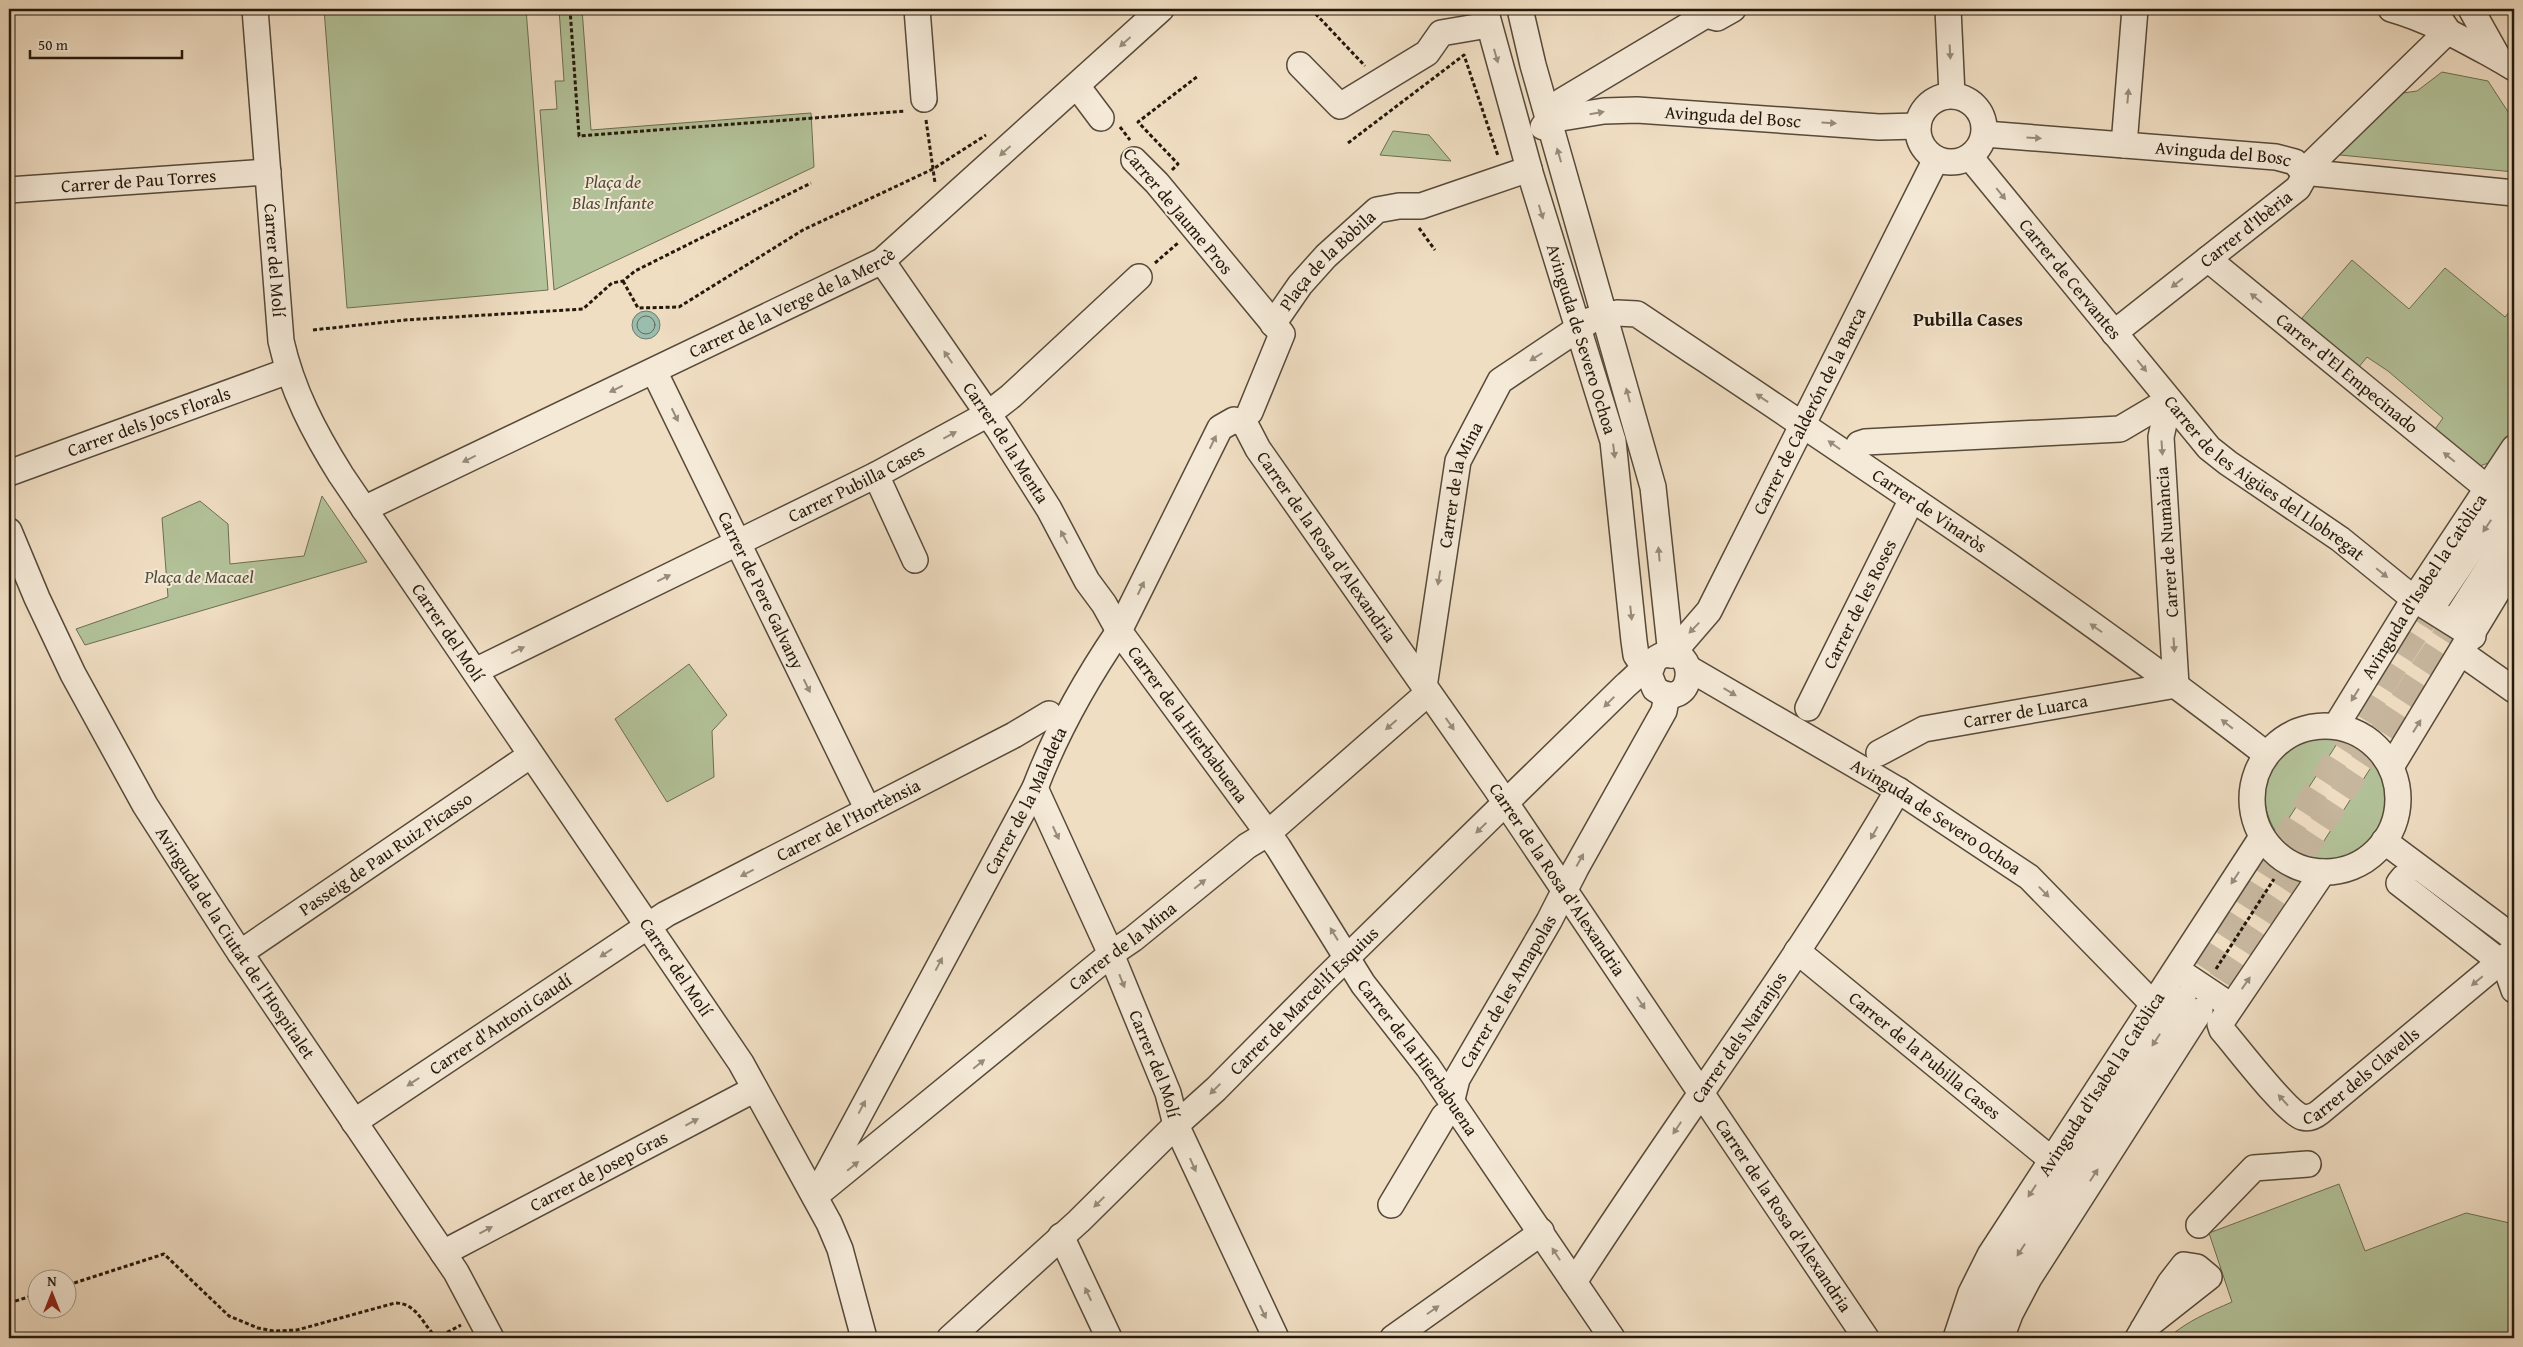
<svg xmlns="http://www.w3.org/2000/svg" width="2523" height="1347" font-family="'Gentium Book Plus',serif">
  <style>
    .green { fill: #b3c299; stroke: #6c6e52 }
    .water { fill: #9bbdad; stroke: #6b7b6d }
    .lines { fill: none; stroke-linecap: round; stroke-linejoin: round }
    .shore { stroke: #606b5c; stroke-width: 1 }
    .minor-tunnel { stroke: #c7b79e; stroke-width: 25; stroke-dasharray: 25 12; stroke-linecap: butt }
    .minor-casing { stroke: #574a3a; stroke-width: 28 }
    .path { stroke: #24190c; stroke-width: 3; stroke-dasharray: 4 2.5; stroke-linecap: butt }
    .minor { stroke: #f5ead8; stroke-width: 25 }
    .oneway { fill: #978c7c }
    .labels { text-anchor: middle; stroke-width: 4; stroke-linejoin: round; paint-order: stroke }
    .street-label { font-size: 18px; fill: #24190c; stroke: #f5ead8 }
    .park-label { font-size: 18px; font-style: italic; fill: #4f4c36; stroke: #f5ead8 }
    .neighbourhood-label { font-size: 19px; font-weight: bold; fill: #24190c; stroke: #f5ead8 }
  </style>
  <rect width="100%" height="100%" fill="#f0dec3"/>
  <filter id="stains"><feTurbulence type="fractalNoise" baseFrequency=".004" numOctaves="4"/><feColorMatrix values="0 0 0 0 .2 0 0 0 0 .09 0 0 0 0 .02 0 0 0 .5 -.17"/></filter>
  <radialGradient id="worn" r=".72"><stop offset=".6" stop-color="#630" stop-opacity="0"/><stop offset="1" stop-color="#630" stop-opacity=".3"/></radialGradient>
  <!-- green -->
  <g class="green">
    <path d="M324,9H526L548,290L347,308Z"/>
    <path d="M559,9H582L591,130L811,113L814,167L554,290L540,110L557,109L555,81H564Z"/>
    <path d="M2442,72L2488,81L2514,121V172L2340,155L2339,142L2396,94L2417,91Z"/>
    <path d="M1393,131L1429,135L1451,161L1380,155Z"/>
    <path d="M2352,260L2409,309L2445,268L2505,317L2514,306V430L2494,461L2474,468L2433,432L2443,418L2388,371L2367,357L2358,368L2302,318Z"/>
    <path d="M322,496L367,562L85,645L76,629L168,597L162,518L200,501L228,524L230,564L304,556Z"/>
    <path d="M689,664L727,715L712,731L714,777L667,802L615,719Z"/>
    <path d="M2322,734L2342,736L2278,835C2247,790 2274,745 2322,734Z"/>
    <path d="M2377,758C2410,809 2372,868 2313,858Z"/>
    <path d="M2339,1184L2365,1251L2466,1213L2514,1224V1338H2168C2187,1321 2209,1312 2232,1302L2209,1233Z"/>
  </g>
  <!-- water -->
  <circle class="water" cx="646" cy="325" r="14"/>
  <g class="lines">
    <!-- shore -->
    <circle class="shore" cx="646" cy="325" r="9"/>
    <!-- minor-tunnel -->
    <g class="minor-tunnel">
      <path d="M2183,999L2437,600"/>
      <path d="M2200,1011L2459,614"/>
    </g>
    <defs>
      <g id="minor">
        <path id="s1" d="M255,9L281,341C292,390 314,432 341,475L741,1063L829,1223L840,1249L864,1338"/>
        <path d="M917,9L924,99"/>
        <path id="s2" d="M1485,9L1531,176L1613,441L1634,641L1636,655L1649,674"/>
        <path d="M1520,9L1533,65L1653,487L1671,655"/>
        <path d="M1948,9L1952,95"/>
        <path d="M2391,9C2430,20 2464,40 2499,59"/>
        <path d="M2471,9L2499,59L2514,68"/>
        <path d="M1300,65L1340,106L1427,53L1441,33L1488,25"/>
        <path d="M1077,86L1101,118"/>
        <circle cx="1951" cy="129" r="33"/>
        <path id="s3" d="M1549,120L1604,111L1637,110L1879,127L1918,126"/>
        <path d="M1543,127L1562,101L1706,15L1717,18L1733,9"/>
        <path id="s4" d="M1985,134L2276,157L2295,162L2303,172"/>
        <path d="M2124,145L2135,9"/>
        <path id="s5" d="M1970,157L2209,448L2228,463L2340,539L2414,599L2473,636"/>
        <path d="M1134,160L1157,183L1282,334L1250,412"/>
        <path d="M2303,172L2514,193"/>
        <path id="s6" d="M9,190L268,172"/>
        <path id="s7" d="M2208,259L2487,488"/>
        <path id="s8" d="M882,261L999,430L1049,509L1087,581L1104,604L1119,631L1278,847L1363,984L1428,1067L1612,1338"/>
        <path id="s9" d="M1273,324L1300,285L1326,256L1377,210L1399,206H1421L1529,169"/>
        <path id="s10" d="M2114,333L2298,188L2303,179V172L2448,31L2433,9"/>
        <path id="s11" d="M654,371L868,810"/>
        <path d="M1859,444L1865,442L2120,429L2169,400"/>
        <path id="s12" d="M9,473L288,371"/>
        <path d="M876,475L915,560"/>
        <path id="s13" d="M364,509L882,261L1161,9"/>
        <path id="s14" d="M9,531L37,598L73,674L145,805L236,947L456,1272L491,1338"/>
        <path d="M2437,600L2514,486"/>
        <path d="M2459,614L2514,528"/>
        <path id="s15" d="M1671,655L1709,611L1936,159"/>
        <path d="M2470,659L2514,690"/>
        <path id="s16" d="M1688,668L1898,790L2029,877L2153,1004"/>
        <path id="s17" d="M475,671L876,475L988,414L1011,396L1139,277"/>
        <path id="s18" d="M1424,687L1458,461L1500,381L1591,320L1617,313L1637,314C1849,456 2064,597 2266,754"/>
        <path id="s19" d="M1808,708L1912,499"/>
        <path id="s20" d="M2336,726L2414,599L2514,448"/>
        <circle cx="2325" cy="799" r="73"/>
        <path id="s21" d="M1879,753L1924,729L2176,685L2161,437L2169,400"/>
        <path d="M2391,767L2514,564"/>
        <path id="s22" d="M1035,788L1111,954L1168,1093L1176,1125L1276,1338"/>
        <path d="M2384,841L2514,938"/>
        <path id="s23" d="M2323,872L2220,1024L2222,1030C2237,1047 2286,1112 2302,1117C2309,1119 2315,1116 2320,1112L2514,950"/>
        <path d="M2403,878L2399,883L2493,956L2508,973L2514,990"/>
        <path id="s24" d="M1797,951L2052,1160"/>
        <path id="s25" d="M240,953L531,755"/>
        <path d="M2178,973L2183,974L2231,1006"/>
        <path id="s26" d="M1451,1103L1457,1079L1549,921L1576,868L1664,711L1667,695"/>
        <path id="s27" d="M354,1122L666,914L1014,735L1049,714"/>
        <path id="s28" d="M820,1192L1111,954L1133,939L1247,846L1267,834L1428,693"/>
        <path id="s29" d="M815,1197L1035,788C1055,735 1087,678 1119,631L1220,428L1234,420L1245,424L1258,449L1495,787L1866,1338"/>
        <path d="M1391,1205L1444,1116"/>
        <path d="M2199,1225L2254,1168L2308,1164"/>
        <path d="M1061,1236L1109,1338"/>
        <path id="s30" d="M443,1253L755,1089"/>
        <path id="s31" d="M1574,1282C1680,1117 1800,960 1898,790"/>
        <path id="s32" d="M950,1338L1079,1221L1176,1125L1216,1089L1324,980L1626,685C1637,676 1650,660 1663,655C1701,643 1694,716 1655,689L1649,674L1654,661"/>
        <path d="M1393,1338L1531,1240L1541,1231"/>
        <path id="s33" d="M1956,1338L1971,1293L1990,1255L2262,837"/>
        <path d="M1977,1338L2003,1278L2183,999"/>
        <path d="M2001,1338L2010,1314L2029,1278L2200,1011"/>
        <path d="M2138,1338L2170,1283L2184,1265L2197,1267L2209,1277L2143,1329"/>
      </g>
    </defs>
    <!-- minor casing -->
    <use href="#minor" class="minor-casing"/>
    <!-- path -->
    <g class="path">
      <path d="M570,9L579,136L905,111"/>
      <path d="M1311,9L1365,66"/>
      <path d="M926,120L935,183"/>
      <path d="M1120,127L1130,140"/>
      <path d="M1348,143L1464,55L1498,156"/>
      <path d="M1172,170L1178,164L1138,122L1198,76"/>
      <path d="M1419,228L1435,250"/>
      <path d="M1155,263L1178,243"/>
      <path d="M623,281L638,308L679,307L803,230L933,169L986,135"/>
      <path d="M313,330L405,320L583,309L612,283L623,281L635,271L811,183"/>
      <path d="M2216,969L2274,879"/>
      <path d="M68,1285L164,1254L229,1316L258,1328L274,1331L297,1330L395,1303C415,1303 421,1320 433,1334L442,1335L461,1325"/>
      <path d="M9,1303L38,1294"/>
    </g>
    <!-- minor -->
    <use href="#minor" class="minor"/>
  </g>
  <!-- one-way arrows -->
  <defs><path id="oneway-solid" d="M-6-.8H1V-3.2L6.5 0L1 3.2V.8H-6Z" transform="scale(1.25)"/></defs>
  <g class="oneway">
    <use href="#oneway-solid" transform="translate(1125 42) rotate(138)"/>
    <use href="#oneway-solid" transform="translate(1950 52) rotate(87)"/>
    <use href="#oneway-solid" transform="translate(1496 56) rotate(74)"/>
    <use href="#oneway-solid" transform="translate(2128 96) rotate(-85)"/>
    <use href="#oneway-solid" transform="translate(1597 113) rotate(-10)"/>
    <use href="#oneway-solid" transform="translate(1829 123) rotate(4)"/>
    <use href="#oneway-solid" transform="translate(2034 138) rotate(4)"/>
    <use href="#oneway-solid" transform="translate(1005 151) rotate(138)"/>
    <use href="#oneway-solid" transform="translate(1559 155) rotate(-106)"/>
    <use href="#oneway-solid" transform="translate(2001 194) rotate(51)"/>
    <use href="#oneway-solid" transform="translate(1541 212) rotate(73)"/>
    <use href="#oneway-solid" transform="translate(2177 283) rotate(142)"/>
    <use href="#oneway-solid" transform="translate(2256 298) rotate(-141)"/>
    <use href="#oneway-solid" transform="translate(948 357) rotate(-125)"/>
    <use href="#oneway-solid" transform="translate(1536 357) rotate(148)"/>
    <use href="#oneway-solid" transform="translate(2142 366) rotate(51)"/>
    <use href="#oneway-solid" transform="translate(616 389) rotate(154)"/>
    <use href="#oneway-solid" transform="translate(1628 395) rotate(-105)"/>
    <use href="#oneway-solid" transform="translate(1762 398) rotate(-146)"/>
    <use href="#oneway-solid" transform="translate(675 415) rotate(64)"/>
    <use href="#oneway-solid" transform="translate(950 435) rotate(-28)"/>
    <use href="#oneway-solid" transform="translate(1213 442) rotate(-64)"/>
    <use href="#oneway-solid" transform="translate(1834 445) rotate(-145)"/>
    <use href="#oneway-solid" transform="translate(2162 448) rotate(86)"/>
    <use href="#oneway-solid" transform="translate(1614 451) rotate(83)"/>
    <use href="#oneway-solid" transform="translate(2449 457) rotate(-141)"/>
    <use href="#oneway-solid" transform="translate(469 459) rotate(154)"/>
    <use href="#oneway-solid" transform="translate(2487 526) rotate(124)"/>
    <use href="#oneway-solid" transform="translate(1064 537) rotate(-118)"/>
    <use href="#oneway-solid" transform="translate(1659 554) rotate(-95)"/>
    <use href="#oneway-solid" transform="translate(2382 573) rotate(39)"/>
    <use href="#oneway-solid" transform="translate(664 578) rotate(-26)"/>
    <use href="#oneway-solid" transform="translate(1439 578) rotate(99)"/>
    <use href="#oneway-solid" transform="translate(1141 588) rotate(-64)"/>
    <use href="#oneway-solid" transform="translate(1631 613) rotate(84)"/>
    <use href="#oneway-solid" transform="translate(1694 628) rotate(134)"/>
    <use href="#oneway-solid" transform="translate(2096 628) rotate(-145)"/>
    <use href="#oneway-solid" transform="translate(2174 645) rotate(86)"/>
    <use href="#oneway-solid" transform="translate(518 650) rotate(-26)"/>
    <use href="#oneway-solid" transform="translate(807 686) rotate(64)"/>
    <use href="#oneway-solid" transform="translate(1730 692) rotate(31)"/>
    <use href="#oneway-solid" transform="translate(2355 695) rotate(122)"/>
    <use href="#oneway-solid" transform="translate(1609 702) rotate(135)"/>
    <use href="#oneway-solid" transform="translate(1450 724) rotate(55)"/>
    <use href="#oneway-solid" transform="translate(2227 724) rotate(-142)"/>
    <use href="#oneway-solid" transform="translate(1391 725) rotate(139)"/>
    <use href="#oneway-solid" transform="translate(2417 726) rotate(-58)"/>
    <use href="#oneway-solid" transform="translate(1481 828) rotate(136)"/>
    <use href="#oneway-solid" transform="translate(1056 833) rotate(65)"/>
    <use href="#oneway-solid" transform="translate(1874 833) rotate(119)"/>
    <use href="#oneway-solid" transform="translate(1580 860) rotate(-61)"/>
    <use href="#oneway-solid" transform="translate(747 873) rotate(153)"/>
    <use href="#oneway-solid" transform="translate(2235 878) rotate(123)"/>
    <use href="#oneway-solid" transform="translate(1200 884) rotate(-39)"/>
    <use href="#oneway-solid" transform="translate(2044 892) rotate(46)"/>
    <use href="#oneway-solid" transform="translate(1334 934) rotate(-122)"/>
    <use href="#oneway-solid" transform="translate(606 953) rotate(146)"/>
    <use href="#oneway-solid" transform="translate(939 964) rotate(-62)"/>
    <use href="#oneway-solid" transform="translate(1122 981) rotate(68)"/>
    <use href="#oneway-solid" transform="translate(2477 981) rotate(140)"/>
    <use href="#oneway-solid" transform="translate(2246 983) rotate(-55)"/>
    <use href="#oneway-solid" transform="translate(1641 1003) rotate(56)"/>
    <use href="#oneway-solid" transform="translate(2156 1040) rotate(123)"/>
    <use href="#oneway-solid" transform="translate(979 1064) rotate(-39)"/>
    <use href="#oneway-solid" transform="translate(413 1082) rotate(146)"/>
    <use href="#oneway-solid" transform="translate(1215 1089) rotate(135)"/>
    <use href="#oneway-solid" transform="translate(2283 1100) rotate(-132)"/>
    <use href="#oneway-solid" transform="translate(862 1107) rotate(-62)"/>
    <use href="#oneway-solid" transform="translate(692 1122) rotate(-28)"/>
    <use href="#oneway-solid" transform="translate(1677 1128) rotate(124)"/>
    <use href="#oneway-solid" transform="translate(1193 1165) rotate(66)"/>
    <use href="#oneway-solid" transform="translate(853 1166) rotate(-39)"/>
    <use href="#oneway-solid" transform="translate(2094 1175) rotate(-57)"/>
    <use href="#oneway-solid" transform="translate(2032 1191) rotate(123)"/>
    <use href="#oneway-solid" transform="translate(1099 1202) rotate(136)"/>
    <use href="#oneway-solid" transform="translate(486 1230) rotate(-28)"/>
    <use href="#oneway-solid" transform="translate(2021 1250) rotate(123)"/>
    <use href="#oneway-solid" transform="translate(1556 1254) rotate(-123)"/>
    <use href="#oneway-solid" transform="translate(1088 1294) rotate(-115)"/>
    <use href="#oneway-solid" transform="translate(1433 1310) rotate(-35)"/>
    <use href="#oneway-solid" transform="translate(1263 1312) rotate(65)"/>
  </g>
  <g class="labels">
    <!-- street labels -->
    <g class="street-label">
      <text dy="6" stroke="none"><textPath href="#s3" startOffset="185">Avinguda del Bosc</textPath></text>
      <text dy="6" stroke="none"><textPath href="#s4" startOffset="239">Avinguda del Bosc</textPath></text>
      <text dy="6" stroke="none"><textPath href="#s6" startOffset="130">Carrer de Pau Torres</textPath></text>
      <text transform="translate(1178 211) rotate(50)" y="6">Carrer de Jaume Pros</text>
      <text dy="6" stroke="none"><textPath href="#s10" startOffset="168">Carrer d'Ibèria</textPath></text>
      <text dy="6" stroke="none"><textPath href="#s1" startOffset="252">Carrer del Molí</textPath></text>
      <text dy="6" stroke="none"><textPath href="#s9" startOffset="84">Plaça de la Bòbila</textPath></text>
      <text dy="6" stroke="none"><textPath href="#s5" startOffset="158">Carrer de Cervantes</textPath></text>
      <text dy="6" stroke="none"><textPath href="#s13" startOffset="475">Carrer de la Verge de la Mercè</textPath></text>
      <text dy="6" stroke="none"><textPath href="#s2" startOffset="344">Avinguda de Severo Ochoa</textPath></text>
      <text dy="6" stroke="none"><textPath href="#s7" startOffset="180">Carrer d'El Empecinado</textPath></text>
      <text dy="6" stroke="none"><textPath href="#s15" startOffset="282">Carrer de Calderón de la Barca</textPath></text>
      <text dy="6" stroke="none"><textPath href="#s12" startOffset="149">Carrer dels Jocs Florals</textPath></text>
      <text dy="6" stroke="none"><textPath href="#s8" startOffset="220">Carrer de la Menta</textPath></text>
      <text dy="6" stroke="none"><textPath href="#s17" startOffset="425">Carrer Pubilla Cases</textPath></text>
      <text dy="6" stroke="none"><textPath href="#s5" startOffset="438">Carrer de les Aigües del Llobregat</textPath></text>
      <text dy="6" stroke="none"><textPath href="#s18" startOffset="206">Carrer de la Mina</textPath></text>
      <text dy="6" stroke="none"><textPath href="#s18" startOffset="828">Carrer de Vinaròs</textPath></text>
      <text transform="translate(2167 542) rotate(-94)" y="6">Carrer de Numància</text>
      <text dy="6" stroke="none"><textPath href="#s29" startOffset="1045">Carrer de la Rosa d'Alexandria</textPath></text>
      <text dy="6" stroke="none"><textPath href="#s20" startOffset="165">Avinguda d'Isabel la Catòlica</textPath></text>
      <text dy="6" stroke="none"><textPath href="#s11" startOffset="244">Carrer de Pere Galvany</textPath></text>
      <text dy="6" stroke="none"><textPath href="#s19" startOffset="116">Carrer de les Roses</textPath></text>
      <text dy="6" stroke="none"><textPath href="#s1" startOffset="671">Carrer del Molí</textPath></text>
      <text dy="6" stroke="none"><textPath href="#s21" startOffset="154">Carrer de Luarca</textPath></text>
      <text dy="6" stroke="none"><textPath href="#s8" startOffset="556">Carrer de la Hierbabuena</textPath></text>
      <text dy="6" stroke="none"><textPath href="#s29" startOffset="449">Carrer de la Maladeta</textPath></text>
      <text dy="6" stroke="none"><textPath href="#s16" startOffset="289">Avinguda de Severo Ochoa</textPath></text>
      <text dy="6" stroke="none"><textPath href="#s27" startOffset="580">Carrer de l'Hortènsia</textPath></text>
      <text dy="6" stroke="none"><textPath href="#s25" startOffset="176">Passeig de Pau Ruiz Picasso</textPath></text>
      <text dy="6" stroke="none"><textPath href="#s29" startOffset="1450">Carrer de la Rosa d'Alexandria</textPath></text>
      <text dy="6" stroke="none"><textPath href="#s14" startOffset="471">Avinguda de la Ciutat de l'Hospitalet</textPath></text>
      <text dy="6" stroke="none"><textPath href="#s28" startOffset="390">Carrer de la Mina</textPath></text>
      <text dy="6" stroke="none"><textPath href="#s1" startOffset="1076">Carrer del Molí</textPath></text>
      <text dy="6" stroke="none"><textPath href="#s26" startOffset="126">Carrer de les Amapolas</textPath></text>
      <text dy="6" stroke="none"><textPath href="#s32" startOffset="489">Carrer de Marcel·lí Esquius</textPath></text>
      <text dy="6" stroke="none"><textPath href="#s27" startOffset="176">Carrer d'Antoni Gaudí</textPath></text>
      <text dy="6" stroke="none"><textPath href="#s31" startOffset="295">Carrer dels Naranjos</textPath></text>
      <text dy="6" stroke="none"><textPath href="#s24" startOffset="165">Carrer de la Pubilla Cases</textPath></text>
      <text dy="6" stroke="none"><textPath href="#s8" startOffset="961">Carrer de la Hierbabuena</textPath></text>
      <text dy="6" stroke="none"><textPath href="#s22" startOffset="301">Carrer del Molí</textPath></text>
      <text dy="6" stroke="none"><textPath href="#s23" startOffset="382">Carrer dels Clavells</textPath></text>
      <text dy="6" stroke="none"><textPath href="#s33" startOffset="294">Avinguda d'Isabel la Catòlica</textPath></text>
      <text dy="6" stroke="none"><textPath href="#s30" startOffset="176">Carrer de Josep Gras</textPath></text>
      <text dy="6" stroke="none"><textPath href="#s29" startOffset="1855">Carrer de la Rosa d'Alexandria</textPath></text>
    </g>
    <!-- park labels -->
    <g class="park-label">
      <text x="613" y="188">Plaça de<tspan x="613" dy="21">Blas Infante</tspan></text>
      <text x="199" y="583">Plaça de Macael</text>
    </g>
    <!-- neighbourhood labels -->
    <g class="neighbourhood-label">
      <text x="1968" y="326">Pubilla Cases</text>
    </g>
  </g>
  <!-- margin -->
  <rect width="2523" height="1347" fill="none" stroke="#f0dec3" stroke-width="30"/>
  <rect x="10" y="10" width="2503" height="1327" fill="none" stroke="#24190c" stroke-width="2.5"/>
  <rect x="15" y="15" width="2493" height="1317" fill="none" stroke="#24190c"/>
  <!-- north arrow -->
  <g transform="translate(52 1294)"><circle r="24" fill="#f5ead8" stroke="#a19686"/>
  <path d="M0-4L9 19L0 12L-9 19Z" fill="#8f2418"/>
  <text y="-8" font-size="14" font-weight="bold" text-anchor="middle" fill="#24190c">N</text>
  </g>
  <!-- scale -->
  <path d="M30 50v8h152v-8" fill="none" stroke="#24190c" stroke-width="2.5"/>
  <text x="38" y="50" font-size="15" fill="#24190c" stroke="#f5ead8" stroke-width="4" paint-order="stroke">50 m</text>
  <rect width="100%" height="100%" filter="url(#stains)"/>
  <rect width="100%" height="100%" fill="url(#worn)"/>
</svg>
